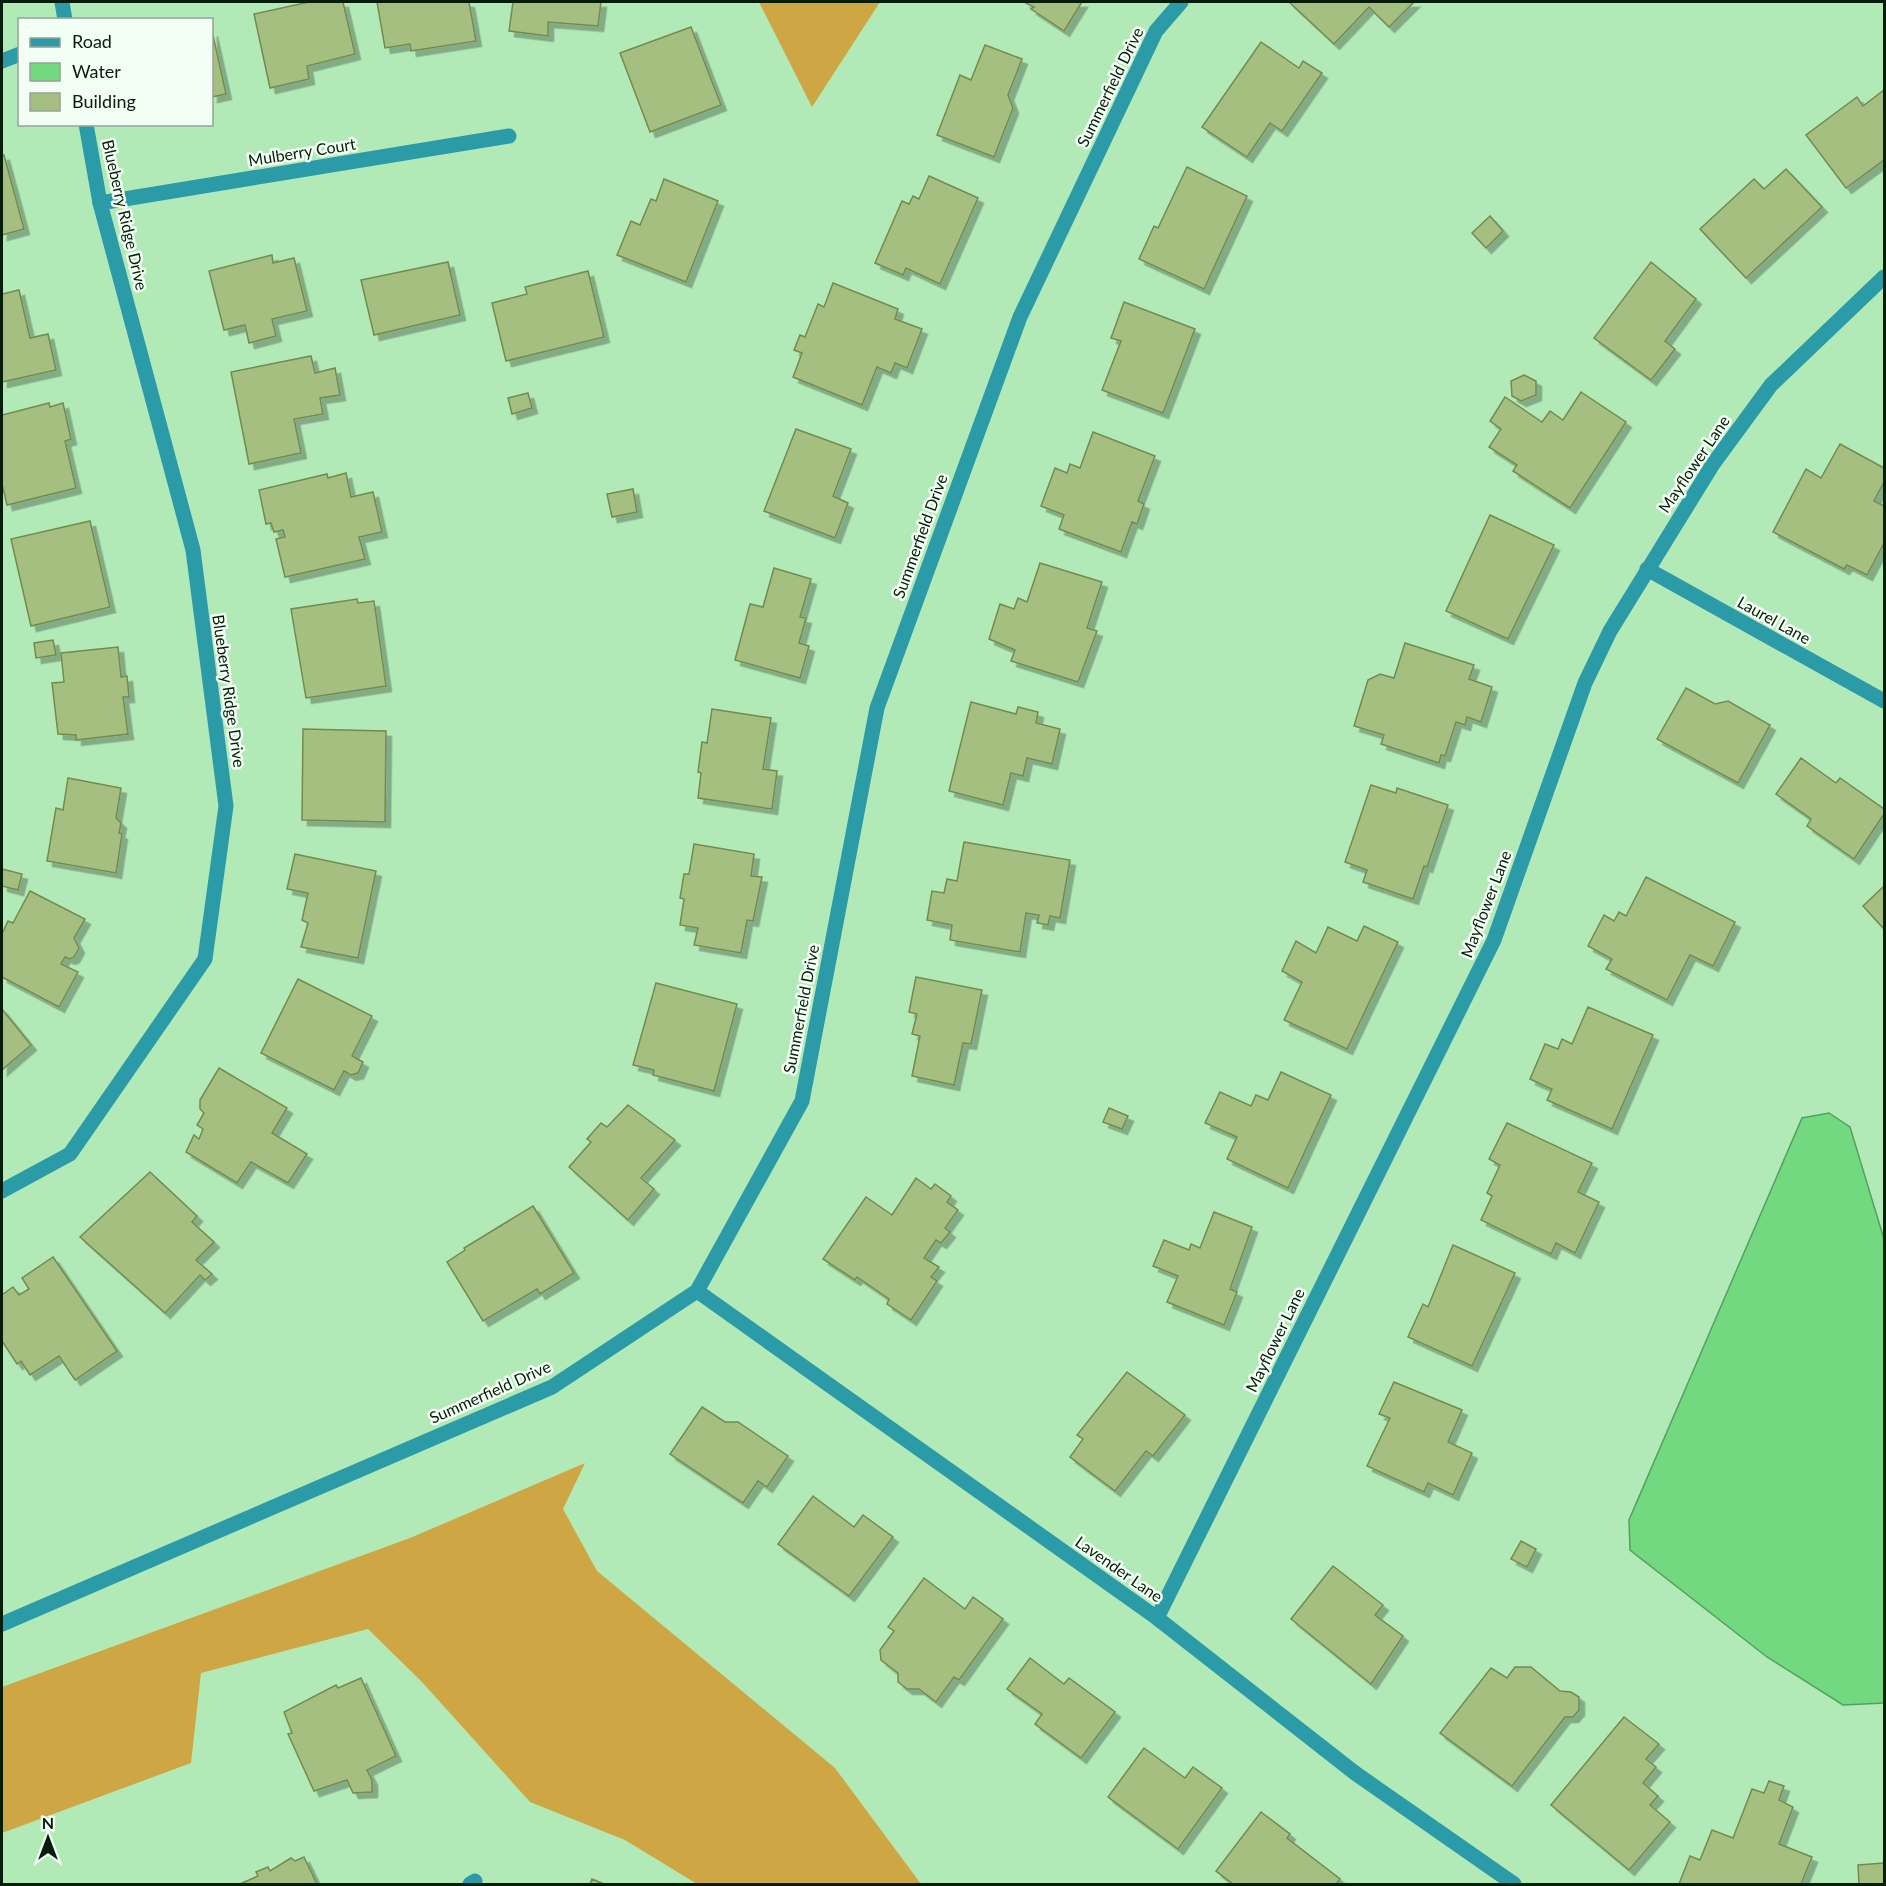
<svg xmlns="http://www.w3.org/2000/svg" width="1886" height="1886" font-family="Lato,sans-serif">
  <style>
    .forest { fill: #cea744 }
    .water { fill: #73d981; stroke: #53a15e; stroke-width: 1.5 }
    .building { fill: #a5bf80; stroke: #738b4f; stroke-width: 1.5; filter: url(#shadow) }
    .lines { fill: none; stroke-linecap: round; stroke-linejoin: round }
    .minor { stroke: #2c9ba8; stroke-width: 15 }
    .labels { text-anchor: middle; stroke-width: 5; stroke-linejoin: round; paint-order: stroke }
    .street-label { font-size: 16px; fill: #071d0b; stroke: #f3fef4 }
  </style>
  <defs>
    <filter id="shadow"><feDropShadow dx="5.5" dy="5.5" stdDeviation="0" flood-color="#0004"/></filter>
  </defs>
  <rect width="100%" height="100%" fill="#b2eab7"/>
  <!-- forest -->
  <g class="forest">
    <path d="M759,2H880L812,107Z"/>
    <path d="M585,1463L563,1509L597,1571L835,1768L921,1884H697L625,1840L530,1802L422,1682L368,1629L201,1673L191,1763L2,1833V1687L410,1538Z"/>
  </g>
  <!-- water -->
  <path class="water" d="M1829,1113L1850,1127L1884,1239V1703L1843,1705L1767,1657L1630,1550L1629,1520L1802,1118Z"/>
  <!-- building -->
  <g class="building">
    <path d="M309,2H343L355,54L307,66L309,79L270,88L254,14Z"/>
    <path d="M377,2H469L476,41L411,51L410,44L385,48Z"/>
    <path d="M513,2H601L598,26L548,22V36L509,31Z"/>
    <path d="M1024,2H1082L1064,31L1031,9L1034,7Z"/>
    <path d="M1289,2H1414L1389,27L1369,7L1334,44Z"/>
    <path d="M691,27L721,105L650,132L620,53Z"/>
    <path d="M212,31L226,94L212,97Z"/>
    <path d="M1261,42L1299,68L1303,61L1322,73L1282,131L1270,123L1247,157L1202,127Z"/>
    <path d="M985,45L1022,59L1008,95L1013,108L994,157L937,135L960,75L971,80Z"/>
    <path d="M1884,90V160L1846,188L1806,135L1857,97L1863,106Z"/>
    <path d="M2,155H4L24,229L2,235Z"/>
    <path d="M1187,167L1247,196L1204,289L1139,259L1154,226L1158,228Z"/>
    <path d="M1786,169L1822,207L1746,278L1700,229L1754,179L1764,189Z"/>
    <path d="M929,176L978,198L940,284L906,268L903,275L875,263L902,201L909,204L913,196L919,199Z"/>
    <path d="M664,179L718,201L686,282L617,255L631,221L640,225L651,199L656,201Z"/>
    <path d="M1490,216L1503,231L1486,248L1472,233Z"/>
    <path d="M272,255L273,263L294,258L307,311L272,319L276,336L249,343L245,325L224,330L209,271Z"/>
    <path d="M448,262L460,315L374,335L361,280Z"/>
    <path d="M1651,262L1696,299L1665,341L1675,349L1651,380L1594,338Z"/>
    <path d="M588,271L604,337L506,361L492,303L527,294L525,287Z"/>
    <path d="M833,283L898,309L895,319L922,329L907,368L895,363L891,373L877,367L862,405L793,377L802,353L794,350L800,335L805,337L818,304L824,307Z"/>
    <path d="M19,290L30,338L48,334L56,370L2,382V294Z"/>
    <path d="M1124,302L1195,329L1163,413L1102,390L1121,341L1111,338Z"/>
    <path d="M311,356L315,373L335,368L340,395L320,398L323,414L294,419L301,453L249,464L231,372Z"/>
    <path d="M1524,375L1536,381V395L1521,401L1512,396L1511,381Z"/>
    <path d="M1581,392L1626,422L1570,508L1513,471L1517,465L1489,447L1501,429L1490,421L1505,397L1542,422L1550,411L1563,420Z"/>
    <path d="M528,393L532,408L512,414L508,398Z"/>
    <path d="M49,403L50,407L63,403L71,439L65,441L76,488L7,505L2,484V415Z"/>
    <path d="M796,429L851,449L833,496L848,503L835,538L764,511Z"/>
    <path d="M1093,432L1155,456L1138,501L1144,504L1137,524L1132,522L1121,552L1059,529L1064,515L1041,506L1055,468L1067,473L1070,464L1080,468Z"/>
    <path d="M1840,444L1884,468V482L1874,501L1884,506V543L1867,575L1847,565L1844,569L1773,532L1806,469L1821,478Z"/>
    <path d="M346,473L351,497L373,492L382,532L359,537L365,559L285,577L276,539L285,537L283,530L274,532L271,523L266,524L259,490L327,474L328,478Z"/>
    <path d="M633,489L637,512L612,517L607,494Z"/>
    <path d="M1490,515L1554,545L1508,639L1446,611Z"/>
    <path d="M90,521L110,607L31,626L11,539Z"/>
    <path d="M1040,563L1102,582L1087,628L1097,631L1078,682L1011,661L1015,650L989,639L1000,604L1014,609L1018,598L1027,602Z"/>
    <path d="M774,568L811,579L800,617L806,618L799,643L809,646L800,678L735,660L750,604L763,607Z"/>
    <path d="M357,599L358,603L374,601L386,686L306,698L291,609Z"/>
    <path d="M53,640L56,655L36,658L34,643Z"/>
    <path d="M1405,643L1474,665L1469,679L1492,687L1481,722L1467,717L1465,725L1456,722L1445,756L1441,755L1439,763L1381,744L1384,735L1354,726L1368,680L1380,674L1394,678Z"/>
    <path d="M118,647L121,677L127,676L129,697H123L128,734L76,740V735L58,734L52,683L64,682L61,653Z"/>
    <path d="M1686,688L1715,704L1728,701L1770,725L1738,783L1657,739Z"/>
    <path d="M971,702L1016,714L1018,707L1038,712L1036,723L1060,729L1052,764L1027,758L1023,776L1011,773L1003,805L949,791Z"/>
    <path d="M712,709L771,718L763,769L777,771L772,809L698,798L701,773L698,772L702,742L707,743Z"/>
    <path d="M303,729L386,731L385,822L302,820Z"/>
    <path d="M1801,758L1836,783L1840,778L1884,809V814L1854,859L1807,826L1811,819L1776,794Z"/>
    <path d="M68,778L121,788L116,818L121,823L119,833L122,834L116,873L47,861L56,808L63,810Z"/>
    <path d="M1371,785L1396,793L1397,788L1448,805L1427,867L1424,866L1413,899L1363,882L1367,870L1345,862Z"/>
    <path d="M964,842L1070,860L1060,918L1050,916L1048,925L1037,923L1039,915L1026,913L1020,952L950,940L952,925L927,920L932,891L944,893L947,879L957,881Z"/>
    <path d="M694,844L754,854L751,876L762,877L753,921L747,920L741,953L694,945L698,928L680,925L684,899L680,898L684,874H689Z"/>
    <path d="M295,854L376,871L358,958L301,947L308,923L302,920L308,893L287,889Z"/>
    <path d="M2,869L22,874L18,890L2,886Z"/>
    <path d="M1646,877L1735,922L1713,966L1690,955L1667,1000L1606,969L1612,959L1588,946L1604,915L1614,921L1619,912L1626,916Z"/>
    <path d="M1884,886V929L1863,906Z"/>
    <path d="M30,891L85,919L74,938L79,948L74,957L70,959L65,957L61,964L78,972L59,1007L2,977V934L8,921L13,923Z"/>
    <path d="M1364,926L1398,942L1347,1049L1284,1020L1302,982L1282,971L1296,941L1316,953L1328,927L1357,941Z"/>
    <path d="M916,977L982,990L971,1044L963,1043L954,1085L912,1076L920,1036L912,1034L917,1014L909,1012Z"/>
    <path d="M298,979L372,1016L352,1056L363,1062L358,1073L351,1075L344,1071L334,1090L261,1053Z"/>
    <path d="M656,983L737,1004L714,1091L653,1075L654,1070L633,1065Z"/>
    <path d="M1588,1007L1653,1035L1612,1129L1547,1100L1552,1089L1530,1079L1545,1044L1558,1049L1562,1039L1572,1044Z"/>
    <path d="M2,1009L31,1045L2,1070Z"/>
    <path d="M219,1068L287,1108L272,1133L307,1154L288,1183L251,1162L237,1183L186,1152L194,1135L199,1139L203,1129L197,1125L204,1113L200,1109V1100Z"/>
    <path d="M1281,1072L1331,1095L1288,1188L1227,1159L1237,1137L1205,1123L1220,1092L1251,1106L1256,1095L1268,1100Z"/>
    <path d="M628,1105L675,1140L641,1178L654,1189L628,1220L569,1167L591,1142L587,1139L601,1123L607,1127Z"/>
    <path d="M1109,1108L1128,1116L1122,1129L1103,1122Z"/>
    <path d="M1507,1123L1592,1163L1578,1192L1599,1202L1575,1253L1556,1243L1551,1254L1481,1220L1492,1196L1487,1193L1500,1165L1489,1159Z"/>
    <path d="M150,1172L197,1216L192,1222L214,1242L196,1260L212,1274L205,1280L200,1275L165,1313L80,1237Z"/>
    <path d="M916,1178L931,1189L935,1184L951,1196L947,1202L958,1210L945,1228L950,1232L941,1243L936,1240L924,1258L939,1267L931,1277L937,1281L911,1320L887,1304L889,1299L857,1277L855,1280L823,1259L866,1197L892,1215Z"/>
    <path d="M533,1206L574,1273L540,1294L537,1289L483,1321L447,1262L465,1250L464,1248Z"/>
    <path d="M1214,1212L1252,1227L1230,1289L1237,1292L1224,1325L1167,1302L1178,1276L1153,1266L1164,1240L1189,1250L1191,1244L1200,1248Z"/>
    <path d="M1453,1245L1515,1273L1472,1366L1408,1337L1423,1304L1428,1307Z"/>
    <path d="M53,1257L117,1351L75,1380L59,1356L30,1375L21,1361L17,1364L2,1341V1295L13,1287L19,1295L29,1289L22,1278Z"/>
    <path d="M1127,1372L1185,1415L1153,1456L1146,1451L1115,1491L1070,1457L1083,1439L1077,1435Z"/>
    <path d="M1394,1382L1462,1410L1448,1442L1472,1453L1453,1495L1428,1483L1424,1492L1367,1466L1390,1418L1379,1414Z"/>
    <path d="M702,1407L725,1422H738L788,1456L767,1487L758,1481L743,1503L670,1454Z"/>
    <path d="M813,1496L854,1527L863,1515L893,1537L849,1596L778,1544Z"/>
    <path d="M1521,1541L1536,1549L1527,1567L1511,1559Z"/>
    <path d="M1333,1566L1383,1605L1375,1615L1403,1636L1371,1684L1291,1619Z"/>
    <path d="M924,1578L965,1609L973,1597L1003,1619L959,1680L954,1677L936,1702L919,1689H907L898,1682V1673L881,1660L880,1650L894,1631L888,1627Z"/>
    <path d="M1030,1658L1064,1684L1069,1678L1115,1712L1081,1758L1035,1724L1042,1714L1007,1689Z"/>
    <path d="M1515,1667H1531L1560,1691L1571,1692L1579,1697V1710L1573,1717H1565L1512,1786L1440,1733L1491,1668L1507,1678Z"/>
    <path d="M361,1678L396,1756L367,1770L372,1780V1792L353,1793L347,1780L314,1791L288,1734L292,1733L284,1712L336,1685L338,1688Z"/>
    <path d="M1624,1717L1659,1744L1646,1759L1656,1767L1643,1783L1658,1796L1650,1805L1670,1822L1629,1870L1551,1805Z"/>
    <path d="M1144,1748L1185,1778L1193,1767L1222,1788L1178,1849L1108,1797Z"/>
    <path d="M1769,1781L1784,1786L1779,1800L1793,1807L1779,1844L1812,1857L1801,1884H1679L1690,1856L1700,1860L1712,1830L1733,1838L1752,1789L1764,1793Z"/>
    <path d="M1261,1812L1290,1834L1287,1838L1340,1879L1336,1884H1233L1216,1871Z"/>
    <path d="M304,1857L317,1884H240L258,1876L256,1872L268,1867L270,1871L291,1858L295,1861Z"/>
    <path d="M1884,1863V1884H1859L1858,1865Z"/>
    <path d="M592,1879L604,1884H590Z"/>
  </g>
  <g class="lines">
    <!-- minor -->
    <g class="minor">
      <path d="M62,2L65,20"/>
      <path d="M2,61L20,54"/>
      <path d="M100,203L509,136"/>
      <path d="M1647,569L1884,701"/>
      <path d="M2,1191L70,1154L205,959L226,806L193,550L100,203L86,124"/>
      <path d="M697,1291L1157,1618L1355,1773L1514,1884"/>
      <path d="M1157,1618L1494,940L1585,683L1610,631L1713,464L1771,385L1884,277"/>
      <path d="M2,1624L552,1387L697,1291L802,1101L877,708L1020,317L1156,31L1181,2"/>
      <path d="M470,1884L475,1881"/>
    </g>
  </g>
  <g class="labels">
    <!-- street labels -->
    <g class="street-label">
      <text transform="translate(1110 87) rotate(-64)" y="6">Summerfield Drive</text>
      <text transform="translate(302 152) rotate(-9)" y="6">Mulberry Court</text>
      <text transform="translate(125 215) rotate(77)" y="6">Blueberry Ridge Drive</text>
      <text transform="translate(1694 464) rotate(-56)" y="6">Mayflower Lane</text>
      <text transform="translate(920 536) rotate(-70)" y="6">Summerfield Drive</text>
      <text transform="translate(1774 620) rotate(29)" y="6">Laurel Lane</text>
      <text transform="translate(229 691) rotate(82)" y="6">Blueberry Ridge Drive</text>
      <text transform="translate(1486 904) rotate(-69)" y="6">Mayflower Lane</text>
      <text transform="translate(801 1009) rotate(-79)" y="6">Summerfield Drive</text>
      <text transform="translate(1275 1340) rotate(-64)" y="6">Mayflower Lane</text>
      <text transform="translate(490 1392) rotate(-24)" y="6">Summerfield Drive</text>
      <text transform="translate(1119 1569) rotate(35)" y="6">Lavender Lane</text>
    </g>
  </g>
  <!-- border -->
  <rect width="1886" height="1886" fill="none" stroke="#071d0b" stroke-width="6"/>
  <!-- legend -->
  <rect x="18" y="18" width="195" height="108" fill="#f3fef4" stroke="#95a497" stroke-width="1.5"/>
  <rect x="30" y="38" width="30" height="9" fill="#2c9ba8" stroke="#95a497" stroke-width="1.5"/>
  <text x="72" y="48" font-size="18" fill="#071d0b">Road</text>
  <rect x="30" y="63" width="30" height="18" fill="#73d981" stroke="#95a497" stroke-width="1.5"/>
  <text x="72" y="78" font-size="18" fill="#071d0b">Water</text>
  <rect x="30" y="93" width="30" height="18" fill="#a5bf80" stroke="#95a497" stroke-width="1.5"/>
  <text x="72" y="108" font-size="18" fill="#071d0b">Building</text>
  <!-- north arrow -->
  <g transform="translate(48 1838)" stroke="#f3fef4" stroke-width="4.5" paint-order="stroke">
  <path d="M0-4.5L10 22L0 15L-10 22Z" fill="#071d0b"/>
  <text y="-9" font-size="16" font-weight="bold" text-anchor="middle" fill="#071d0b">N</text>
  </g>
</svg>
